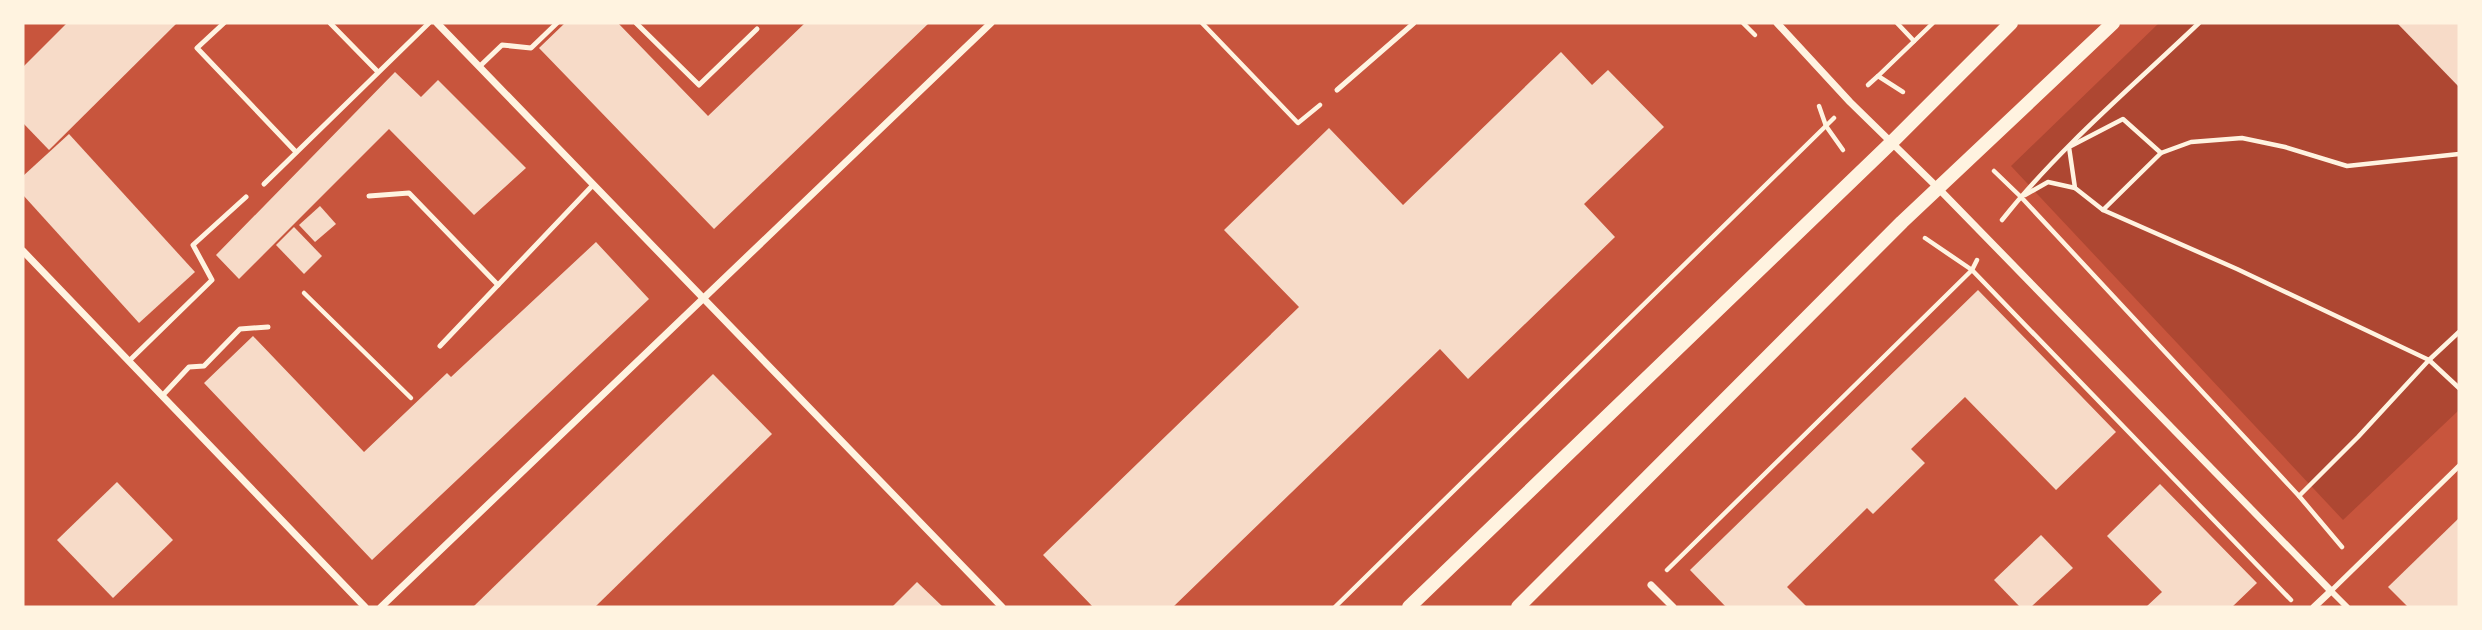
<svg xmlns="http://www.w3.org/2000/svg" width="2482" height="630" font-family="Ubuntu,sans-serif">
  <style>
    .green { fill: #ae4732 }
    .building { fill: #f7dbc8 }
    .lines { fill: none; stroke-linecap: round; stroke-linejoin: round }
    .path { stroke: #fff3e0; stroke-width: 4.5 }
    .service { stroke: #fff3e0; stroke-width: 5 }
    .pedestrian { stroke: #fff3e0; stroke-width: 6 }
    .minor { stroke: #fff3e0; stroke-width: 7 }
    .secondary { stroke: #fff3e0; stroke-width: 14 }
  </style>
  <rect width="100%" height="100%" fill="#c8553d"/>
  <!-- green -->
  <path class="green" d="M2159,23H2459V410L2343,520L2011,166Z"/>
  <!-- building -->
  <g class="building">
    <path d="M67,23H177L49,150L23,123V67Z"/>
    <path d="M565,23H618L708,116L805,23H929L714,229L539,48Z"/>
    <path d="M2397,23H2459V87Z"/>
    <path d="M1561,52L1592,85L1608,70L1664,127L1584,204L1615,237L1468,379L1440,349L1173,607H1093L1043,555L1299,307L1224,230L1329,128L1403,205Z"/>
    <path d="M395,72L421,97L438,80L526,168L474,215L389,129L239,279L216,255Z"/>
    <path d="M69,134L195,272L139,323L23,195V176Z"/>
    <path d="M320,206L336,224L315,242L299,225Z"/>
    <path d="M294,227L322,256L304,274L276,245Z"/>
    <path d="M596,242L649,299L372,560L204,383L253,336L364,452L447,373L451,377Z"/>
    <path d="M1978,290L2116,432L2056,490L1965,397L1911,449L1925,463L1873,514L1867,508L1787,587L1807,607H1726L1690,570Z"/>
    <path d="M713,374L772,434L595,607H473Z"/>
    <path d="M117,482L173,540L113,598L57,540Z"/>
    <path d="M2160,484L2257,583L2232,607H2146L2162,592L2107,536Z"/>
    <path d="M2459,518V607H2408L2388,587Z"/>
    <path d="M2041,535L2073,568L2031,607H2020L1994,580Z"/>
    <path d="M917,582L943,607H892Z"/>
  </g>
  <g class="lines">
    <!-- path -->
    <g class="path">
      <path d="M1202,23L1298,123L1320,105"/>
      <path d="M1743,23L1755,35"/>
      <path d="M1897,23L1914,41"/>
      <path d="M1878,76L1933,23"/>
      <path d="M1868,85L1878,76L1903,92"/>
      <path d="M1819,106L1826,126L1843,150"/>
      <path d="M2459,154L2347,166L2285,147L2242,138L2191,142L2161,153L2123,119L2069,147L2075,188L2103,210L2237,269L2429,360L2459,388"/>
      <path d="M1994,171L2021,197L2299,496L2342,547"/>
      <path d="M2025,195L2048,182L2075,188"/>
      <path d="M2103,210L2161,153"/>
      <path d="M2002,220C2059,148 2133,86 2199,23"/>
      <path d="M1925,238L1972,270L2291,600"/>
      <path d="M304,293L411,398"/>
      <path d="M2299,496L2358,437L2429,360L2459,332"/>
      <path d="M1667,570L1972,270L1977,260"/>
      <path d="M1335,607L1834,118"/>
    </g>
    <!-- service -->
    <g class="service">
      <path d="M224,23L197,48L296,152"/>
      <path d="M330,23L378,72"/>
      <path d="M636,23L699,85L757,29"/>
      <path d="M479,67L502,45L531,48L557,23"/>
      <path d="M1337,90L1414,23"/>
      <path d="M264,184L429,23"/>
      <path d="M369,196L409,193L498,285"/>
      <path d="M440,346L593,185"/>
      <path d="M129,361L212,280L193,245L246,197"/>
      <path d="M162,396L189,367L204,366L240,329L268,327"/>
      <path d="M2331,591L2459,466"/>
    </g>
    <!-- pedestrian -->
    <path class="pedestrian" d="M2331,591L2347,607"/>
    <!-- minor -->
    <g class="minor">
      <path d="M437,23L1002,607"/>
      <path d="M1777,23L1850,102L1938,188L2331,591L2314,607"/>
      <path d="M23,251L365,607"/>
      <path d="M1651,585L1673,607"/>
      <path d="M381,607L991,23"/>
    </g>
    <!-- secondary -->
    <g class="secondary">
      <path d="M1409,607L1892,142L2011,23"/>
      <path d="M1518,607L1902,222L2113,23"/>
    </g>
  </g>
  <!-- border -->
  <rect width="2482" height="630" fill="none" stroke="#fff3e0" stroke-width="49"/>
</svg>
